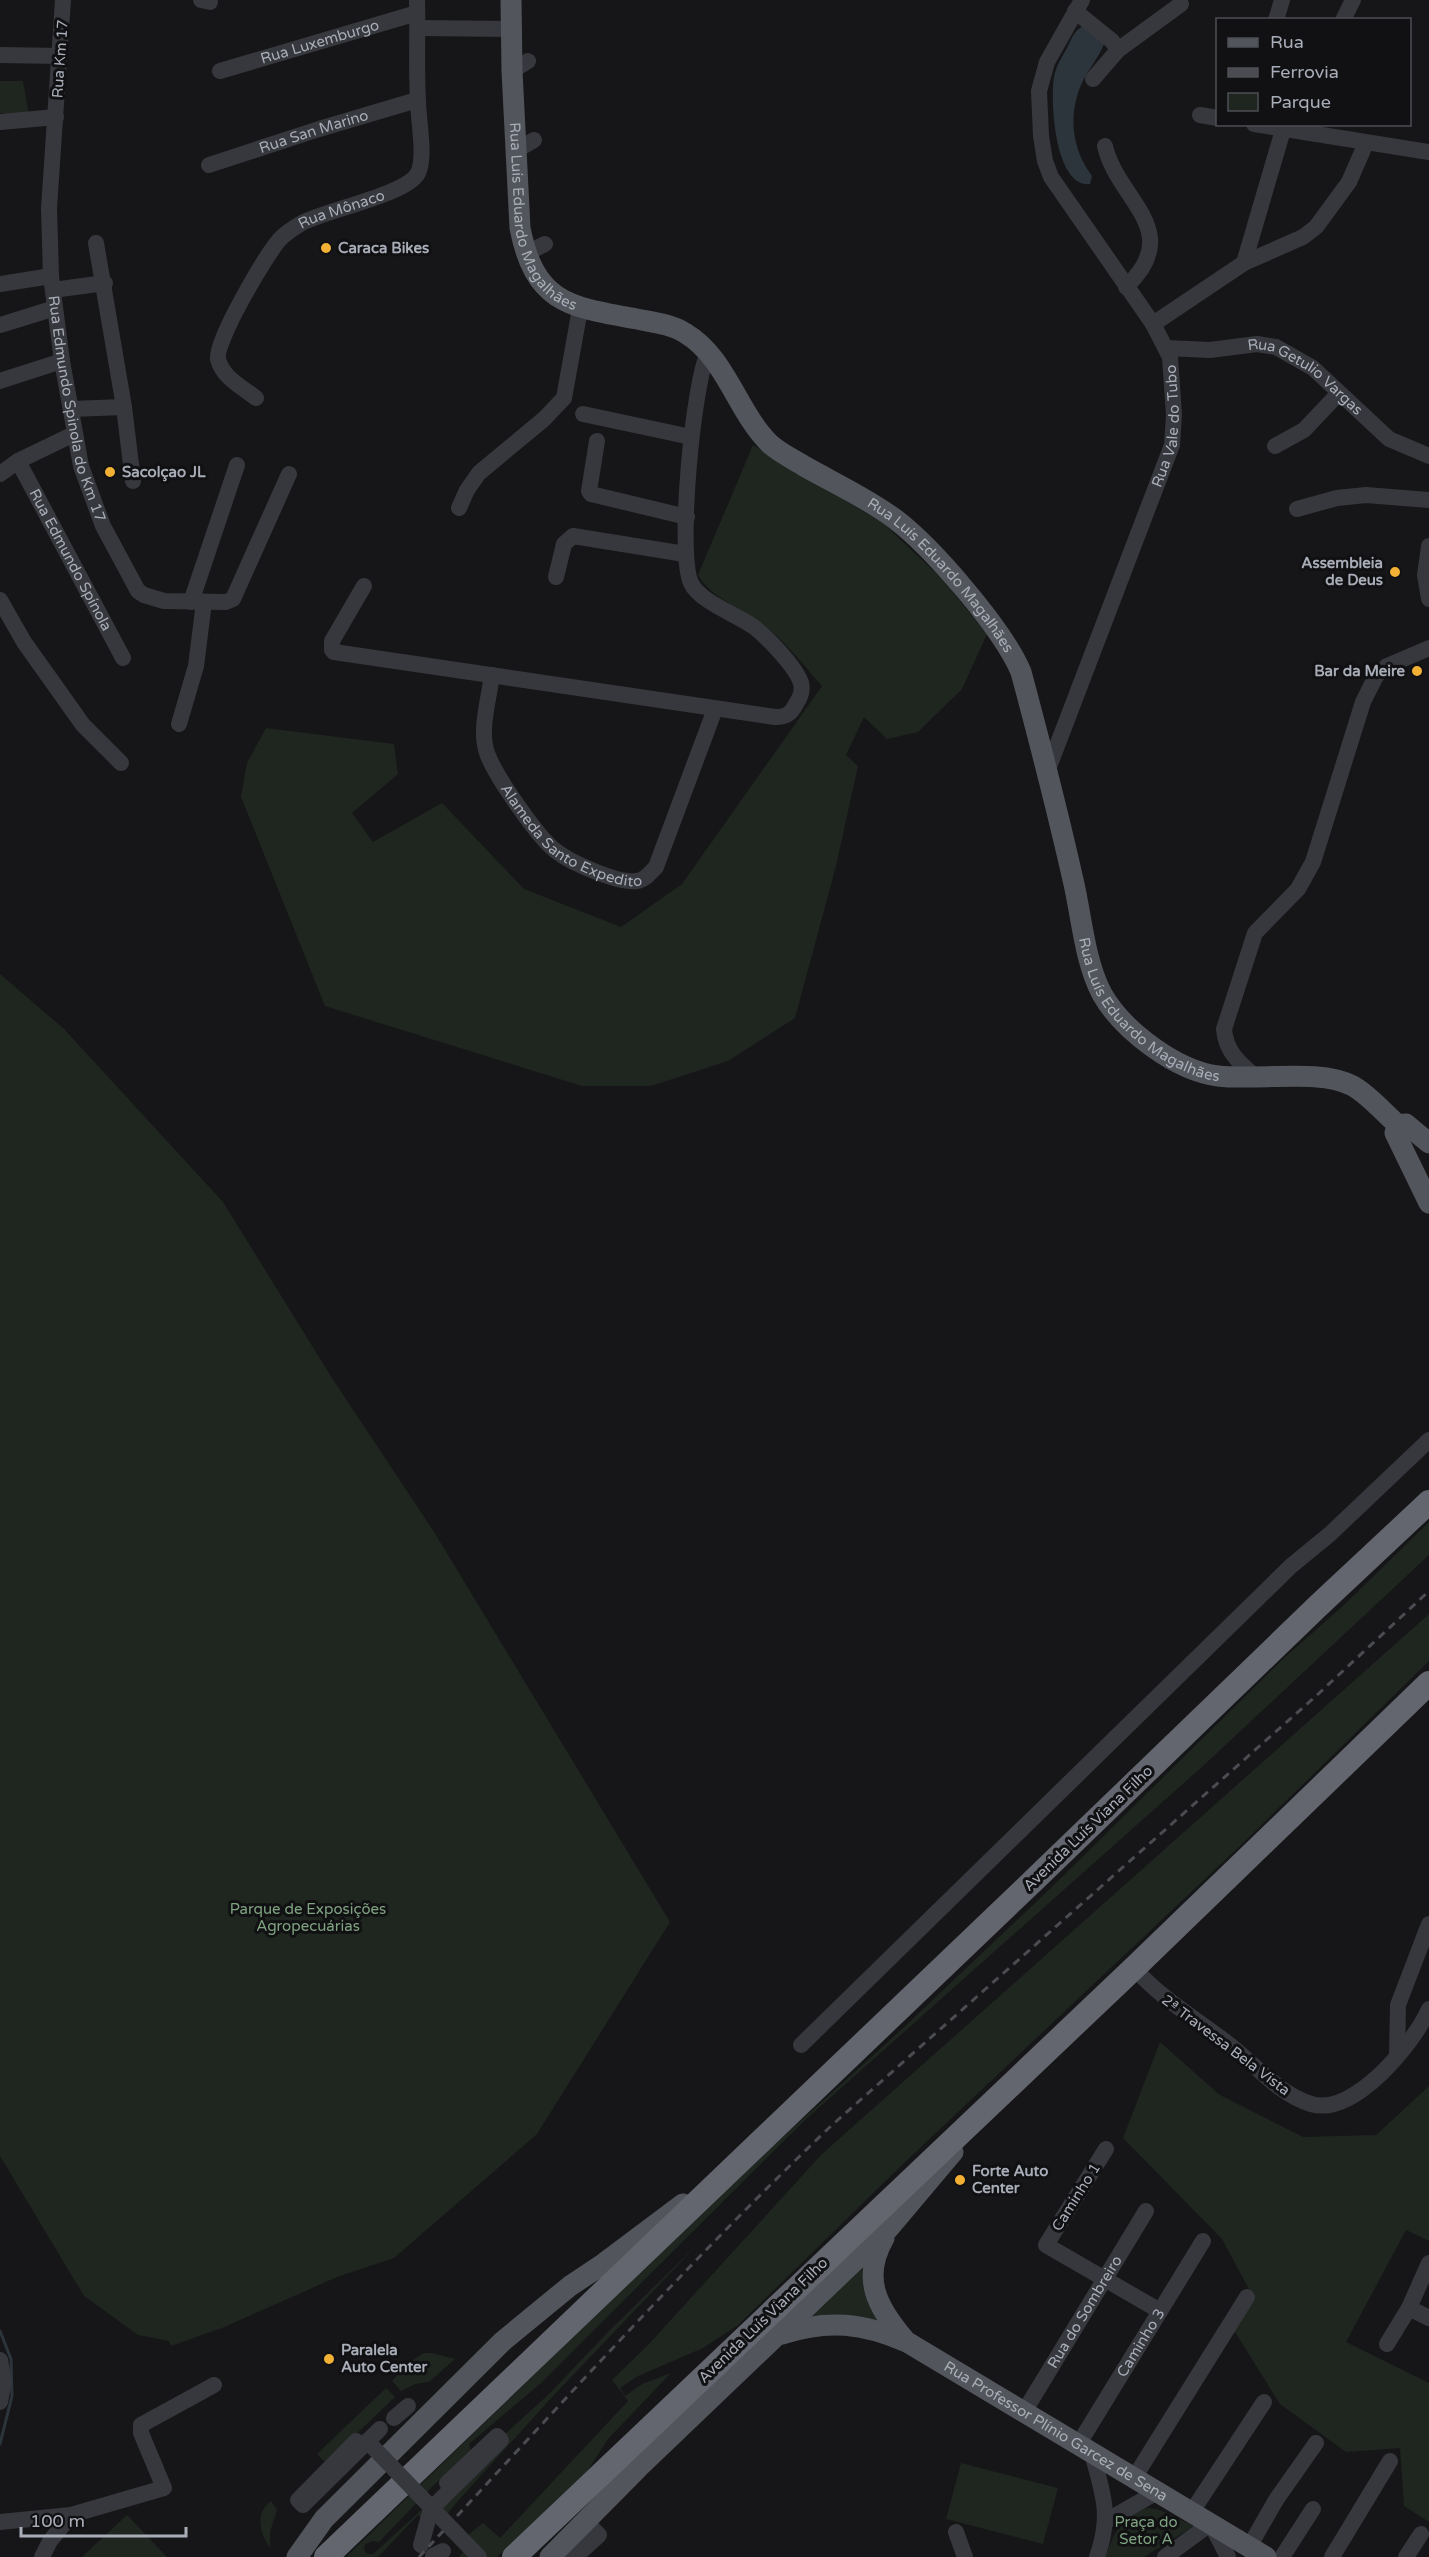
<svg xmlns="http://www.w3.org/2000/svg" width="1429" height="2557" font-family="'Varela Round',sans-serif">
  <style>
    .green { fill: #1e261f }
    .water { fill: #2c353c }
    .lines { fill: none; stroke-linecap: round; stroke-linejoin: round }
    .stream { stroke: #2c353c; stroke-width: 3 }
    .minor { stroke: #37383d; stroke-width: 16 }
    .major { stroke: #53555c; stroke-width: 21 }
    .highway { stroke: #63666e; stroke-width: 24 }
    .rail { stroke: #4a4c52; stroke-width: 3; stroke-dasharray: 8 6; stroke-linecap: butt }
    .minor-bridge { stroke: #37383d; stroke-width: 16 }
    .poi-dot { fill: #f2b134; stroke: #111113; stroke-width: 2 }
    .labels { text-anchor: middle; stroke-width: 6; stroke-linejoin: round; paint-order: stroke }
    .street-label { font-size: 15px; fill: #a8adb8; stroke: #111113 }
    .poi-label { font-size: 15px; font-weight: bold; fill: #a8adb8; stroke: #111113; text-anchor: start }
    .park-label { font-size: 15px; fill: #7fa381; stroke: #111113 }
  </style>
  <rect width="100%" height="100%" fill="#161618"/>
  <!-- green -->
  <g class="green">
    <path d="M0,81H23L29,115L0,113Z"/>
    <path d="M753,445L883,523L940,577L987,634L962,689L918,732L887,739L864,717L846,755L858,766L836,866L795,1018L728,1061L651,1086H582L325,1006L241,797L247,763L266,728L394,744L398,774L352,813L373,842L442,803L524,889L621,927L682,884L822,686C803,664 784,640 760,622C739,607 711,598 698,575Z"/>
    <path d="M0,974L64,1029L223,1202L332,1378L436,1535L670,1922L537,2134L394,2258L337,2277L222,2328L171,2346L169,2341L138,2335L84,2296L0,2156Z"/>
    <path d="M1429,1522V1555L1203,1766L804,2121L541,2383L469,2444L471,2451L432,2487L379,2542L373,2541L365,2544L364,2549L367,2554H373L550,2393L609,2331L700,2242L553,2396L456,2503L440,2523L424,2520L418,2515L378,2557H346L731,2184L901,2030L1056,1883L1284,1658L1344,1605Z"/>
    <path d="M1429,1614V1661L1241,1845L903,2164L737,2326L703,2348L638,2376L620,2388L625,2396L642,2384L671,2373L608,2439L588,2470L497,2557H459L464,2551L458,2543L483,2523L500,2538L628,2401L612,2380L648,2345L822,2154Z"/>
    <path d="M1160,2042L1220,2095L1303,2137L1376,2135L1429,2086V2241L1406,2230L1346,2342L1429,2383V2522L1404,2506L1400,2448L1346,2452L1280,2404L1230,2324L1250,2291L1222,2239L1123,2138Z"/>
    <path d="M865,2261C857,2285 868,2303 879,2324L800,2322Z"/>
    <path d="M424,2353H432L455,2359L429,2382L415,2384L401,2391L392,2381L408,2363Z"/>
    <path d="M386,2388L395,2397L326,2463L317,2454Z"/>
    <path d="M961,2463L1058,2488L1043,2544L946,2519Z"/>
    <path d="M271,2501L277,2510L270,2532V2548C260,2533 254,2514 271,2501Z"/>
    <path d="M1149,2508L1160,2510L1194,2526L1144,2557H1105C1114,2535 1122,2511 1149,2508Z"/>
    <path d="M127,2515L167,2557H82Z"/>
  </g>
  <!-- water -->
  <path class="water" d="M1083,26L1104,44C1098,59 1087,71 1081,85C1068,116 1072,149 1092,176L1090,184C1055,188 1050,102 1054,77C1056,66 1062,57 1067,48C1072,38 1073,32 1083,26Z"/>
  <g class="lines">
    <!-- stream -->
    <path class="stream" d="M0,2331L11,2359L12,2396L0,2444"/>
    <!-- minor -->
    <g class="minor">
      <path id="s1" d="M63,0L49,208L51,276L62,361L81,466L103,526L138,591L144,595L164,601L226,602L233,599L289,474"/>
      <path d="M201,0L210,2"/>
      <path d="M1075,11L1112,41L1118,50"/>
      <path d="M1276,20L1282,0"/>
      <path d="M1343,20L1353,0"/>
      <path d="M418,28L511,29"/>
      <path d="M0,55L60,56"/>
      <path id="s2" d="M220,71L417,13"/>
      <path d="M512,71L528,61"/>
      <path d="M1093,79L1118,50L1181,4"/>
      <path d="M1200,115L1218,118"/>
      <path d="M0,122L56,117"/>
      <path d="M1254,124L1429,152"/>
      <path d="M1105,146C1117,200 1186,230 1126,287"/>
      <path d="M515,151L534,140"/>
      <path id="s3" d="M209,165L319,129L417,100"/>
      <path d="M96,243L124,407L133,481"/>
      <path d="M525,254L545,244"/>
      <path d="M1244,263L1283,130"/>
      <path d="M0,284L51,276"/>
      <path d="M53,290L105,283"/>
      <path d="M1153,324L1244,263L1303,237L1316,227L1349,182L1366,143"/>
      <path d="M0,325L55,308"/>
      <path id="s4" d="M1166,348L1210,350L1257,344L1276,347L1313,368L1389,439L1429,456"/>
      <path d="M0,381L62,361"/>
      <path id="s5" d="M256,398C242,387 222,377 218,359C215,341 266,255 280,239C286,233 295,227 302,223C326,210 408,194 418,173C426,157 418,119 418,100C416,67 418,33 417,0"/>
      <path d="M71,409L124,407"/>
      <path d="M583,414L691,437"/>
      <path d="M597,441L589,491L591,494L687,517"/>
      <path d="M1275,446L1304,430L1339,393"/>
      <path id="s6" d="M18,461L123,658"/>
      <path d="M0,474L18,461L74,434"/>
      <path d="M459,508L467,490L479,473L544,419L564,398L580,309"/>
      <path d="M1297,509L1337,498L1366,495L1429,500"/>
      <path d="M1429,546L1425,575L1429,599"/>
      <path d="M556,577L564,544L573,536L685,554"/>
      <path d="M364,586L332,641V650L334,652L775,717C786,717 791,714 796,704C800,698 803,690 801,683C796,667 767,637 754,627C736,614 700,602 691,583C677,553 693,384 708,353"/>
      <path d="M0,600L24,642L83,725L121,763"/>
      <path d="M191,602L237,465"/>
      <path id="s7" d="M492,675C489,699 479,730 487,753C494,774 538,838 556,851C571,863 619,884 637,881C645,880 650,873 656,867L715,709"/>
      <path d="M179,724L196,666L204,602"/>
      <path id="s8" d="M1047,772L1172,445L1174,415L1170,357L1153,324L1051,177L1045,161L1041,136L1039,91L1047,62L1082,0"/>
      <path d="M1257,1078C1240,1063 1226,1053 1224,1029L1255,933L1298,889L1313,862L1363,702L1376,676L1387,666L1429,648"/>
      <path d="M1134,1968C1163,2000 1192,2016 1226,2042C1253,2062 1278,2094 1311,2104C1354,2117 1414,2043 1429,2009"/>
      <path d="M801,2045L1291,1566L1330,1534L1429,1440"/>
      <path d="M1397,2056L1398,2005L1429,1924"/>
      <path d="M1106,2149L1046,2245L1160,2311"/>
      <path d="M1409,2308L1429,2318"/>
      <path d="M1387,2344L1409,2308L1429,2263"/>
      <path d="M0,2360L4,2381L0,2402"/>
      <path id="s9" d="M1024,2412L1146,2211"/>
      <path d="M394,2418L408,2406"/>
      <path d="M356,2441L298,2500L303,2505L380,2429"/>
      <path id="s10" d="M1078,2445L1203,2241"/>
      <path d="M1092,2453C1103,2495 1112,2514 1097,2557"/>
      <path d="M1134,2478L1247,2297"/>
      <path d="M1191,2513L1264,2402"/>
      <path d="M1106,2521L1157,2492"/>
      <path d="M0,2522L71,2515L164,2488L141,2433V2425L214,2385"/>
      <path d="M1212,2526L1228,2557"/>
      <path d="M956,2532L965,2557"/>
      <path d="M421,2545L431,2509L501,2440L497,2436L447,2483L450,2486L482,2454"/>
      <path d="M1249,2547L1276,2500L1316,2443"/>
      <path d="M566,2554L593,2529L599,2535L575,2557"/>
      <path d="M433,2556L443,2551"/>
      <path d="M42,2557L50,2541L71,2515"/>
      <path d="M1165,2557L1210,2524"/>
      <path d="M1282,2557L1313,2509"/>
      <path d="M1332,2557L1390,2461"/>
      <path d="M1406,2557L1421,2534"/>
    </g>
    <!-- major -->
    <g class="major">
      <path id="s11" d="M511,0L512,71L520,228C535,304 570,307 637,319C652,322 671,324 685,333C726,357 737,412 770,444C780,453 793,459 804,466C834,483 867,498 895,519C932,547 1003,629 1021,672C1040,743 1058,813 1074,884C1082,920 1085,962 1102,994C1123,1031 1177,1071 1218,1076C1258,1081 1320,1068 1353,1086C1369,1095 1384,1113 1398,1125L1406,1124L1429,1143"/>
      <path d="M1398,1125L1395,1133L1429,1203"/>
      <path d="M884,2238C861,2278 877,2307 904,2339"/>
      <path id="s12" d="M782,2334C828,2319 863,2323 907,2342L1266,2557"/>
      <path d="M297,2557L324,2519L503,2341L570,2286L603,2264L683,2204"/>
      <path d="M550,2557L638,2468L889,2228L953,2152"/>
    </g>
    <!-- highway -->
    <g class="highway">
      <path d="M326,2557L1033,1881L1319,1605L1429,1502"/>
      <path d="M514,2557L1134,1968L1429,1683"/>
    </g>
    <!-- rail -->
    <path class="rail" d="M419,2557C554,2412 687,2263 831,2126L1316,1696L1429,1591"/>
    <!-- minor-bridge -->
    <path class="minor-bridge" d="M367,2441L479,2557"/>
  </g>
  <!-- markers -->
  <g class="poi-dot">
    <circle cx="326" cy="248" r="6"/>
    <circle cx="110" cy="472" r="6"/>
    <circle cx="1395" cy="572" r="6"/>
    <circle cx="1417" cy="671" r="6"/>
    <circle cx="960" cy="2180" r="6"/>
    <circle cx="329" cy="2359" r="6"/>
  </g>
  <g class="labels">
    <!-- street labels -->
    <g class="street-label">
      <text dy="5" stroke="none"><textPath href="#s2" startOffset="104">Rua Luxemburgo</textPath></text>
      <text transform="translate(60 59) rotate(-86)" y="5">Rua Km 17</text>
      <text dy="5" stroke="none"><textPath href="#s3" startOffset="110">Rua San Marino</textPath></text>
      <text dy="5" stroke="none"><textPath href="#s5" startOffset="261">Rua Mônaco</textPath></text>
      <text dy="5" stroke="none"><textPath href="#s11" startOffset="226">Rua Luís Eduardo Magalhães</textPath></text>
      <text dy="5" stroke="none"><textPath href="#s4" startOffset="150">Rua Getulio Vargas</textPath></text>
      <text dy="5" stroke="none"><textPath href="#s1" startOffset="412">Rua Edmundo Spinola do Km 17</textPath></text>
      <text dy="5" stroke="none"><textPath href="#s8" startOffset="368">Rua Vale do Tubo</textPath></text>
      <text dy="5" stroke="none"><textPath href="#s6" startOffset="112">Rua Edmundo Spínola</textPath></text>
      <text dy="5" stroke="none"><textPath href="#s11" startOffset="801">Rua Luís Eduardo Magalhães</textPath></text>
      <text dy="5" stroke="none"><textPath href="#s7" startOffset="204">Alameda Santo Expedito</textPath></text>
      <text dy="5" stroke="none"><textPath href="#s11" startOffset="1305">Rua Luís Eduardo Magalhães</textPath></text>
      <text transform="translate(1088 1828) rotate(-44)" y="5">Avenida Luís Viana Filho</text>
      <text transform="translate(1226 2045) rotate(37)" y="5">2ª Travessa Bela Vista</text>
      <text transform="translate(1076 2197) rotate(-58)" y="5">Caminho 1</text>
      <text dy="5" stroke="none"><textPath href="#s9" startOffset="117">Rua do Sombreiro</textPath></text>
      <text transform="translate(763 2320) rotate(-44)" y="5">Avenida Luís Viana Filho</text>
      <text dy="5" stroke="none"><textPath href="#s10" startOffset="120">Caminho 3</textPath></text>
      <text dy="5" stroke="none"><textPath href="#s12" startOffset="302">Rua Professor Plínio Garcez de Sena</textPath></text>
    </g>
    <!-- poi labels -->
    <g class="poi-label">
      <text x="338" y="253">Caraca Bikes</text>
      <text x="122" y="477">Sacolçao JL</text>
      <text x="1383" y="568" text-anchor="end">Assembleia<tspan x="1383" dy="17">de Deus</tspan></text>
      <text x="1405" y="676" text-anchor="end">Bar da Meire</text>
      <text x="972" y="2176">Forte Auto<tspan x="972" dy="17">Center</tspan></text>
      <text x="341" y="2355">Paralela<tspan x="341" dy="17">Auto Center</tspan></text>
    </g>
    <!-- park labels -->
    <g class="park-label">
      <text x="308" y="1914">Parque de Exposições<tspan x="308" dy="17">Agropecuárias</tspan></text>
      <text x="1146" y="2527">Praça do<tspan x="1146" dy="17">Setor A</tspan></text>
    </g>
  </g>
  <!-- legend -->
  <rect x="1216" y="18" width="195" height="108" fill="#111113" stroke="#4d4f55" stroke-width="1.5"/>
  <rect x="1228" y="38" width="30" height="9" fill="#53555c" stroke="#4d4f55" stroke-width="1.5"/>
  <text x="1270" y="48" font-size="18" fill="#a8adb8">Rua</text>
  <rect x="1228" y="68" width="30" height="9" fill="#4a4c52" stroke="#4d4f55" stroke-width="1.5"/>
  <text x="1270" y="78" font-size="18" fill="#a8adb8">Ferrovia</text>
  <rect x="1228" y="93" width="30" height="18" fill="#1e261f" stroke="#4d4f55" stroke-width="1.5"/>
  <text x="1270" y="108" font-size="18" fill="#a8adb8">Parque</text>
  <!-- scale -->
  <path d="M21 2527v9h165v-9" fill="none" stroke="#a8adb8" stroke-width="3"/>
  <text x="30" y="2527" font-size="18" fill="#a8adb8" stroke="#111113" stroke-width="4.5" paint-order="stroke">100 m</text>
</svg>
